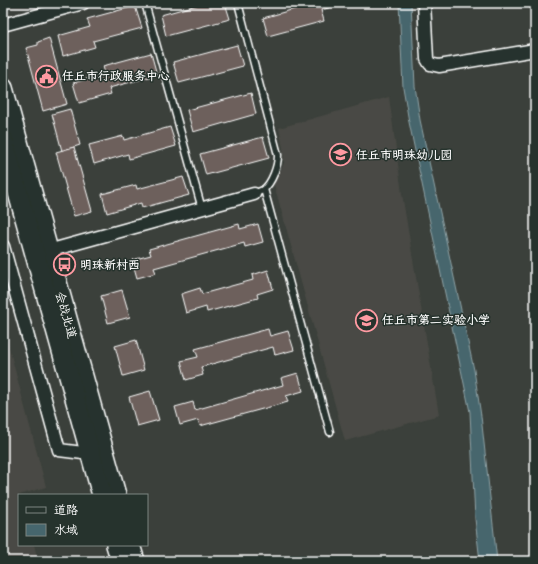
<svg xmlns="http://www.w3.org/2000/svg" width="538" height="564" font-family="'Shantell Sans','LXGW WenKai TC',sans-serif">
  <style>
    .built { fill: #4a4a45 }
    .water { fill: #46666d; stroke: #90a3a7 }
    .building { fill: #6d605c; stroke: #fff }
    .lines { fill: none; stroke-linecap: round; stroke-linejoin: round }
    .lane-casing { stroke: #fff; stroke-width: 9 }
    .street-casing { stroke: #fff; stroke-width: 15 }
    .primary-casing { stroke: #fff; stroke-width: 22 }
    .lane { stroke: #26332d; stroke-width: 6 }
    .street { stroke: #26332d; stroke-width: 12 }
    .primary { stroke: #26332d; stroke-width: 19 }
    .labels { text-anchor: middle; stroke-width: 3; stroke-linejoin: round; paint-order: stroke }
    .poi-label { font-size: 12px; font-weight: bold; fill: #fff; stroke: #26332d; text-anchor: start }
    .street-label { font-size: 12px; fill: #fff; stroke: #26332d }
  </style>
  <rect width="100%" height="100%" fill="#3b403b"/>
  <filter id="ink" filterUnits="userSpaceOnUse"><feTurbulence type="fractalNoise" baseFrequency=".025" numOctaves="2"/><feDisplacementMap in="SourceGraphic" scale="8" xChannelSelector="R" yChannelSelector="G"/><feConvolveMatrix kernelMatrix="1 2 1 2 8 2 1 2 1" color-interpolation-filters="sRGB"/></filter>
  <g filter="url(#ink)">
    <!-- built -->
    <g class="built">
      <path d="M389,97L402,194L439,415L345,441L274,184L284,163L283,148L279,128Z"/>
      <path d="M3,325L46,487L19,495V545H34L38,561H3Z"/>
    </g>
    <!-- water -->
    <path class="water" d="M399,3H411L415,86L420,120L474,370L481,416L497,561H480L475,519L470,412L409,122L403,87Z"/>
    <!-- building -->
    <g class="building">
      <path d="M204,3H225L230,19L166,36L161,15Z"/>
      <path d="M316,3H347L321,10L324,21L268,36L263,18Z"/>
      <path d="M135,6L142,28L93,41L95,47L63,56L58,36L90,27L87,19Z"/>
      <path d="M49,38L67,104L43,111L26,48L38,45V42Z"/>
      <path d="M237,45L243,66L179,83L173,62Z"/>
      <path d="M151,53L157,75L109,88L111,94L79,103L73,83L105,74L103,66Z"/>
      <path d="M251,93L256,114L193,132L187,110Z"/>
      <path d="M70,109L80,145L62,151L52,114Z"/>
      <path d="M170,127L176,146L129,159L128,154L94,164L89,145L123,136L124,140Z"/>
      <path d="M263,137L269,158L206,175L200,154Z"/>
      <path d="M74,147L92,211L74,216L56,152Z"/>
      <path d="M183,177L189,195L142,208L141,203L107,213L102,194L136,185L137,189Z"/>
      <path d="M239,224L240,229L258,224L263,242L245,247L244,243L154,268L156,273L137,278L132,260L151,255L149,249Z"/>
      <path d="M268,270L273,289L257,294L258,298L207,312L206,307L186,313L181,294L200,288L202,294L253,280L252,275Z"/>
      <path d="M122,290L130,317L108,323L101,296Z"/>
      <path d="M268,329L270,336L288,331L294,350L275,355L273,347L201,367L203,375L186,380L181,361L198,357L195,349Z"/>
      <path d="M136,340L144,370L123,376L115,346Z"/>
      <path d="M298,373L303,391L286,396L288,402L200,426L198,420L180,425L175,407L193,402L195,410L283,385L281,378Z"/>
      <path d="M150,391L159,420L137,426L129,397Z"/>
    </g>
    <g class="lines">
      <defs>
        <g id="lane">
          <path d="M145,3L202,209"/>
          <path d="M238,3L278,155C278,166 272,183 263,190C260,191 257,193 254,194"/>
          <path d="M264,189L330,432"/>
        </g>
        <g id="street">
          <path d="M424,3L427,59L430,64L439,66L535,50"/>
          <path d="M3,25L83,3"/>
          <path d="M3,246L59,450L91,454"/>
          <path d="M48,251L254,194"/>
        </g>
        <g id="primary">
          <path d="M3,88L116,495"/>
          <path d="M3,139L102,495"/>
          <path d="M116,545L121,561"/>
          <path d="M130,545L135,561"/>
        </g>
      </defs>
      <!-- lane casing -->
      <use href="#lane" class="lane-casing"/>
      <!-- street casing -->
      <use href="#street" class="street-casing"/>
      <!-- primary casing -->
      <use href="#primary" class="primary-casing"/>
      <!-- lane -->
      <use href="#lane" class="lane"/>
      <!-- street -->
      <use href="#street" class="street"/>
      <!-- primary -->
      <use href="#primary" class="primary"/>
    </g>
  </g>
  <!-- icons -->
  <defs>
    <symbol id="civic-ring" viewBox="-11 -11 22 22"><circle r="9.5" fill="#26332d" stroke="#ff9aa2" stroke-width="1.5"/><path d="M-.6-6.5H3V-4.5H.6V-3L4-1V1h2V6H-6V1h2V-1L-.6-3ZM-1.2 2.5V6h2.4V2.5Z" fill="#ff9aa2"/></symbol>
    <symbol id="school-ring" viewBox="-11 -11 22 22"><circle r="9.5" fill="#26332d" stroke="#ff9aa2" stroke-width="1.5"/><path d="M0-5L7-2L0 1L-7-2ZM-4 1L0 2.5L4 1V4Q0 6-4 4Z" fill="#ff9aa2"/></symbol>
    <symbol id="bus-ring" viewBox="-11 -11 22 22"><circle r="9.5" fill="#26332d" stroke="#ff9aa2" stroke-width="1.5"/><path d="M-5-6H5V4H4V6H2V4H-2V6H-4V4H-5ZM-3.5-4V0h7V-4ZM-3.5 1.2v1.5H-2V1.2ZM2 1.2v1.5H3.5V1.2Z" fill="#ff9aa2"/></symbol>
  </defs>
  <g fill-rule="evenodd">
    <use href="#civic-ring" x="34" y="64" width="25" height="25"/>
    <use href="#school-ring" x="328" y="142" width="25" height="25"/>
    <use href="#bus-ring" x="52" y="252" width="25" height="25"/>
    <use href="#school-ring" x="354" y="308" width="25" height="25"/>
  </g>
  <g class="labels">
    <!-- poi labels -->
    <g class="poi-label">
      <text x="62" y="80">任丘市行政服务中心</text>
      <text x="356" y="159">任丘市明珠幼儿园</text>
      <text x="80" y="269">明珠新村西</text>
      <text x="382" y="324">任丘市第二实验小学</text>
    </g>
    <!-- street labels -->
    <g class="street-label">
      <text transform="translate(66 315) rotate(74)" y="4">会战北道</text>
    </g>
  </g>
  <!-- margin -->
  <rect width="538" height="564" fill="none" stroke="#26332d" stroke-width="16"/>
  <rect x="8" y="8" width="522" height="548" fill="none" stroke="#fff" stroke-width="1.5" filter="url(#ink)"/>
  <!-- legend -->
  <rect x="18" y="494" width="130" height="52" fill="#26332d" stroke="#7d8581"/>
  <rect x="26" y="507" width="20" height="6" fill="#26332d" stroke="#7d8581"/>
  <text x="54" y="514" font-size="12" fill="#ffffff">道路</text>
  <rect x="26" y="524" width="20" height="12" fill="#46666d" stroke="#7d8581"/>
  <text x="54" y="534" font-size="12" fill="#ffffff">水域</text>
</svg>
